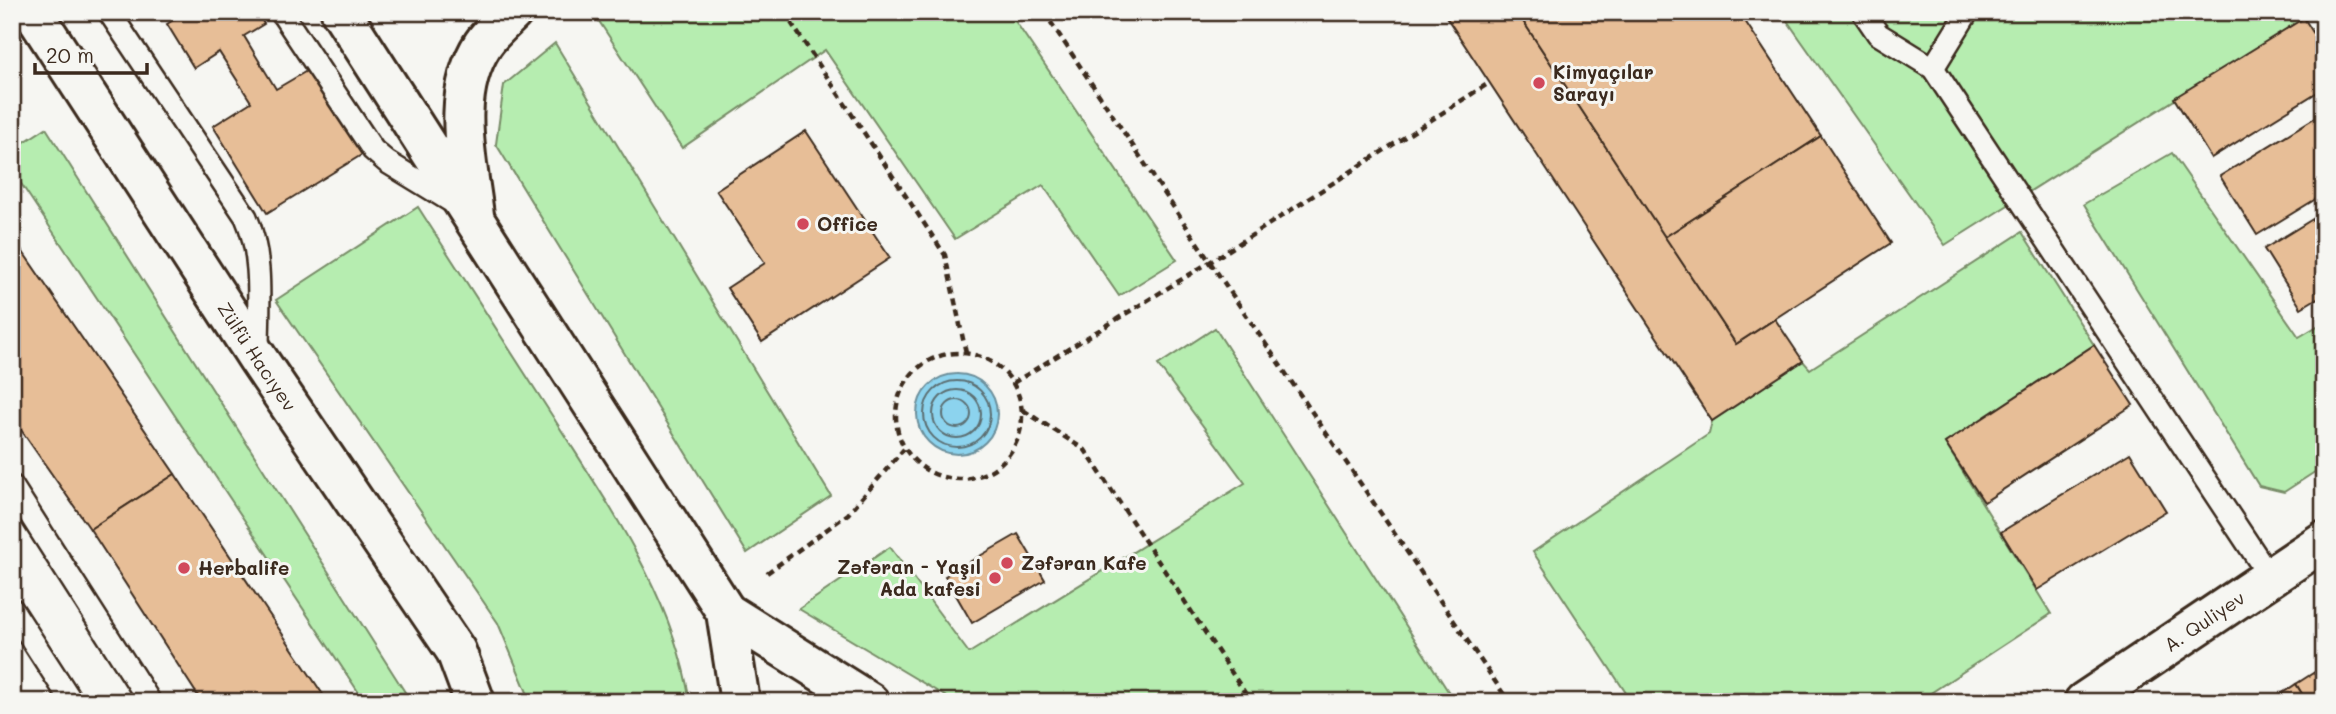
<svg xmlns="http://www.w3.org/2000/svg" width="2336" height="714" font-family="Mali,sans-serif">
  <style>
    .green { fill: #b6edb0; stroke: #788c67; stroke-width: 2 }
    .water { fill: #8cd3ee; stroke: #6c8f9b; stroke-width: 2 }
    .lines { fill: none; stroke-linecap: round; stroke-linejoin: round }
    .shore { stroke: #5b6e71; stroke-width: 2 }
    .building { fill: #e7be97; stroke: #3b2a1e; stroke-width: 2 }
    .service-casing { stroke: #3b2a1e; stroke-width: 26 }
    .minor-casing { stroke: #3b2a1e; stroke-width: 44 }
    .tertiary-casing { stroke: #3b2a1e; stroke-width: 44 }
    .secondary-casing { stroke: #3b2a1e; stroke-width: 44 }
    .path { stroke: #3b2a1e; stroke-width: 4.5; stroke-dasharray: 7 5; stroke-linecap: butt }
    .service { stroke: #f6f6f2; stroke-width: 21 }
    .minor { stroke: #f6f6f2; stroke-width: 38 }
    .tertiary { stroke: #f6f6f2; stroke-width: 38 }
    .secondary { stroke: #f6f6f2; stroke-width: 38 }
    .poi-dot { fill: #d1495b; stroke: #f6f6f2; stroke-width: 2.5 }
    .labels { text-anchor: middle; stroke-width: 6; stroke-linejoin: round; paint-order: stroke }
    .poi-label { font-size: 19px; font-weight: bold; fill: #3b2a1e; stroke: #f6f6f2; text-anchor: start }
    .street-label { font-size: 19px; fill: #3b2a1e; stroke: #f6f6f2 }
  </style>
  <rect width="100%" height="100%" fill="#f6f6f2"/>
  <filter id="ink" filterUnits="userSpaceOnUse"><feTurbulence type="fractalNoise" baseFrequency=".0143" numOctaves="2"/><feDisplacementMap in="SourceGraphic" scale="14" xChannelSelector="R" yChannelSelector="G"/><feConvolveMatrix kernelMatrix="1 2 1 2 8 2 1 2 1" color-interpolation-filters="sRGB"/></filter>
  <g filter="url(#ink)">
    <!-- green -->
    <g class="green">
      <path d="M593,12H1009L1177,260L1119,296L1043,185L955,239L825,50L682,148Z"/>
      <path d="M1781,12H2300L2304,18L1945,245Z"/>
      <path d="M555,43L831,496L747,553L496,144L504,85Z"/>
      <path d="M46,128L410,700V702H365L12,170V150Z"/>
      <path d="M2172,153L2299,337L2324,322V466L2284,492L2259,486L2084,204Z"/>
      <path d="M418,207C463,277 508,347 553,417C609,506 673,595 690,702H531L498,623L276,300Z"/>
      <path d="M2022,232L2094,345L1945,443L2051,614L1917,702H1632L1533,552L1709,434L1712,421L1803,361L1810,369Z"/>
      <path d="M1215,328L1455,702H955L799,609L890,547L969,653L1245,483L1158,365Z"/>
    </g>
    <!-- water -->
    <circle class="water" cx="957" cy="414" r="40"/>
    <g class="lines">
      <!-- shore -->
      <g class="shore">
        <circle cx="957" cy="414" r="33"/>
        <circle cx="957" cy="414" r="24"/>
        <circle cx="957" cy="414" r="14"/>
      </g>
    </g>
    <!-- building -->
    <g class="building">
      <path d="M186,12H257L264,24L244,36L276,89L310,69L363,154L267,213L213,126L251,102L219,52L194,68L167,24Z"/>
      <path d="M1443,12H1517L1736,344L1775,319L1803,361L1712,421Z"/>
      <path d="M1517,12H1739L1821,136L1665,237Z"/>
      <path d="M2304,18L2324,50V88L2211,158L2174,98Z"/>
      <path d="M2324,112V194L2257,235L2220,176Z"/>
      <path d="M806,131L890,258L762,342L727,288L765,263L716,190Z"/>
      <path d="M1821,136L1891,243L1736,344L1665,237Z"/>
      <path d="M2324,212V294L2301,308L2264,249Z"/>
      <path d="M12,236L175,474L90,529L12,417Z"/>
      <path d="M2094,345L2133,405L1984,502L1945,443Z"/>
      <path d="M2130,453L2166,511L2037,590L2001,532Z"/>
      <path d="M175,474L328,702H202L90,529Z"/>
      <path d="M1018,534L1045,580L972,623L945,576Z"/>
      <path d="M2324,666V702H2307L2296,684Z"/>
      <path d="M2296,684L2307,702H2269Z"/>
    </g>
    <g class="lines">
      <defs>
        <g id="service">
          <path d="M109,12L246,217C264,258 258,307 258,351"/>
          <path d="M281,12L373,150L387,162L454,203"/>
          <path d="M1863,12L1878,34L1933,68L2270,577"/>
          <path d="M1933,68L1965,16L1964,12"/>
          <path d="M12,486L150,702"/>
          <path d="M12,609L72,702"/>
        </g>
        <g id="minor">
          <path id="s1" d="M2084,702L2324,541"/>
        </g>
        <path id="tertiary" d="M474,215C467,158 450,95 483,44C491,32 503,22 513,12"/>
        <g id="secondary">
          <path id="s2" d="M33,12L258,359L456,651L475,702"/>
          <path d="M341,12L726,612L740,702"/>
          <path d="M726,612L869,702"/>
        </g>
      </defs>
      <!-- service casing -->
      <use href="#service" class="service-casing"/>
      <!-- minor casing -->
      <use href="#minor" class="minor-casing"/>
      <!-- tertiary casing -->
      <use href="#tertiary" class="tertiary-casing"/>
      <!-- secondary casing -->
      <use href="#secondary" class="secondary-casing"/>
      <!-- path -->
      <g class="path">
        <path d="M784,12L945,255L966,353"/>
        <path d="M1044,12L1210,262L1509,702"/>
        <circle cx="959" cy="416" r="63"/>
        <path d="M1013,383L1210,262L1489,83"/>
        <path d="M1023,410L1085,450L1251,702"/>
        <path d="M767,573L848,514L904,449"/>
      </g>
      <!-- service -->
      <use href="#service" class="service"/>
      <!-- minor -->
      <use href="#minor" class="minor"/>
      <!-- tertiary -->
      <use href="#tertiary" class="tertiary"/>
      <!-- secondary -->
      <use href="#secondary" class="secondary"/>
    </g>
  </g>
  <!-- markers -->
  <g class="poi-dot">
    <circle cx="1539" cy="83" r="7"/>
    <circle cx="803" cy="224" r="7"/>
    <circle cx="1007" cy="563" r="7"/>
    <circle cx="184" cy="568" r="7"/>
    <circle cx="995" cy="578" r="7"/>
  </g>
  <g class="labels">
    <!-- poi labels -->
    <g class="poi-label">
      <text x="1553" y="79">Kimyaçılar<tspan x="1553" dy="22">Sarayı</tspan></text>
      <text x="817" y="231">Office</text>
      <text x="1021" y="570">Zәfәran Kafe</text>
      <text x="981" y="574" text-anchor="end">Zəfəran - Yaşıl<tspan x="981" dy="22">Ada kafesi</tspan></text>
      <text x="198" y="575">Herbalife</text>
    </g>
    <!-- street labels -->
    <g class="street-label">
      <text dy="7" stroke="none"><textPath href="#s2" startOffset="411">Zülfü Hacıyev</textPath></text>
      <text dy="7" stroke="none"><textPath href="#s1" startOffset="145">A. Quliyev</textPath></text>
    </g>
  </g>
  <!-- margin -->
  <rect width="2336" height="714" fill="none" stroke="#f6f6f2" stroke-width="42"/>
  <rect x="21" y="21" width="2294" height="672" fill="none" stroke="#3b2a1e" stroke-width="2.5" filter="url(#ink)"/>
  <!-- scale -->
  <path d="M35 63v10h112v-10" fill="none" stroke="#3b2a1e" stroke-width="3.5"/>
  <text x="46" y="63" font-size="21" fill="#3b2a1e" stroke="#f6f6f2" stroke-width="5" paint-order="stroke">20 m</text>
</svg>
